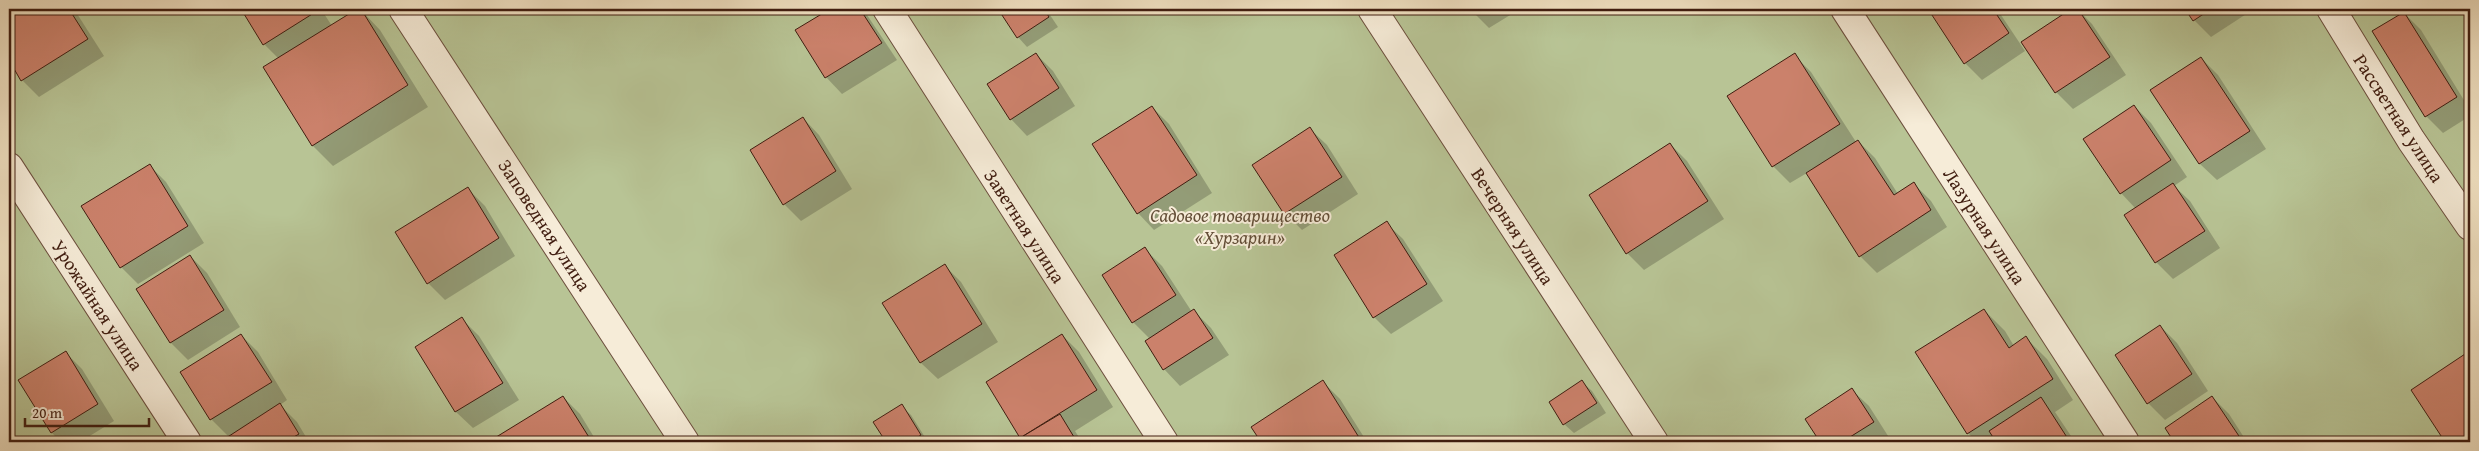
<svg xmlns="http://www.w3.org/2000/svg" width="2479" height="451" font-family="'Gentium Book Plus',serif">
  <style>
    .green { fill: #b8c495; stroke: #7c7052 }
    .shadow { fill: #0003 }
    .building { fill: #cb816b; stroke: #401d10 }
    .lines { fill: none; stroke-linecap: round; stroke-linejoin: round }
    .minor-casing { stroke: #6c4e3d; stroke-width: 30 }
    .minor { stroke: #f6ecd8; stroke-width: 28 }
    .labels { text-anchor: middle; stroke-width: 4; stroke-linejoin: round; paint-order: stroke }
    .street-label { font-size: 19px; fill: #401d10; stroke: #f6ecd8 }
    .park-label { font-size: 19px; font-style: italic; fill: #644f38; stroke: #f6ecd8 }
  </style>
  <rect width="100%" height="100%" fill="#f1e2c3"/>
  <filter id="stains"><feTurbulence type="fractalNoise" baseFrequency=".004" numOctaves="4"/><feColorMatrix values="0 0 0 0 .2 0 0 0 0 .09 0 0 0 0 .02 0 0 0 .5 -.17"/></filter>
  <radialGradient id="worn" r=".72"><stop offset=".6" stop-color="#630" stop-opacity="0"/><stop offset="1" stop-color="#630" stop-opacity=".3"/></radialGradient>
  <!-- green -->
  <rect class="green" x="9" y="9" width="2461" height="433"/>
  <!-- shadow -->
  <g class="shadow">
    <path d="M9,9H74L104,56L39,97L22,80L9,58Z"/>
    <path d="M243,9H321L332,26L360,9L380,30L428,107L333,166L312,145L279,59L264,44Z"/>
    <path d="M833,9H863L897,60L842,94L826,77L797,31Z"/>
    <path d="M1000,9H1046L1058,27L1027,47L1018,37Z"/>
    <path d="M1470,9H1520L1489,28Z"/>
    <path d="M1930,9H1997L2025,51L1982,80L1965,63Z"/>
    <path d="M2073,9H2077L2092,24L2126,75L2073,109L2056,92L2023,42Z"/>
    <path d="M2186,9H2254L2211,37L2194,20Z"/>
    <path d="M2410,9H2419L2413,12Z"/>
    <path d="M2404,13L2421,30L2470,110V116L2443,133L2426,116Z"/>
    <path d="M1036,54L1053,71L1075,106L1027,136L1011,119Z"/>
    <path d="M1794,55L1811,72L1856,142L1858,141L1875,158L1898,194L1914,184L1931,201L1947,227L1877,273L1860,256L1807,173L1790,183L1773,166L1729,97Z"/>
    <path d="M2201,58L2218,75L2266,149L2217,180L2200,164L2152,90Z"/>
    <path d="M2134,106L2151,123L2187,177L2174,186L2190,201L2220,248L2173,279L2156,262L2126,216L2136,209L2121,193L2085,139Z"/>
    <path d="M1152,107L1169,124L1212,193L1154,230L1138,213Z"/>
    <path d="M803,118L819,135L852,189L801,221L784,204Z"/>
    <path d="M1310,129L1327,145L1358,194L1302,230L1285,213Z"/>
    <path d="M1670,144L1687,161L1724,219L1644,270L1627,253Z"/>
    <path d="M149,165L166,182L204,243L138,284L121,267Z"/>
    <path d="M468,189L485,206L515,256L445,300L428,283Z"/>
    <path d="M1386,223L1403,239L1443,301L1391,334L1374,317L1335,256Z"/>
    <path d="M1145,249L1162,266L1192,312L1194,311L1211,328L1229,355L1180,386L1164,369L1150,339L1133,322L1103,276Z"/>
    <path d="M190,256L207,273L240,327L188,360L171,343L138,289Z"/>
    <path d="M944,265L961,282L998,342L938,379L921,363L884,303Z"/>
    <path d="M1984,310L2005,331L2014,346L2026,338L2047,359L2073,400L2055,412L2075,442H1977L1968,433Z"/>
    <path d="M462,319L479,336L519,400L473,428L456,412L417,348Z"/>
    <path d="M2160,326L2177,343L2208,391L2165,420L2148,403Z"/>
    <path d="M241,335L258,352L287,400L280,405L297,422L309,442H226L225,440L229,437L211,419L182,372Z"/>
    <path d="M1062,335L1079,352L1113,407L1075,431L1082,442H1025L988,382Z"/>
    <path d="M65,352L82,369L114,421L80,442H61L52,433Z"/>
    <path d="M2465,356L2470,361V442H2447L2412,390Z"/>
    <path d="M1323,382L1340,399L1367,442H1263L1253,427Z"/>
    <path d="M1582,382L1592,391L1606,413L1574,433L1564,424Z"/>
    <path d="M1852,390L1869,406L1890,439L1885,442H1821L1806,419Z"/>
    <path d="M563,397L580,414L597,442H496L495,440Z"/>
    <path d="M2212,397L2229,414L2247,442H2176L2166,428Z"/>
    <path d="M901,406L911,415L928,442H887L875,422Z"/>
  </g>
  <!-- building -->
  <g class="building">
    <path d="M9,9H69L88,39L21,81L9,60Z"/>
    <path d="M241,9H316L317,11L263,45Z"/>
    <path d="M357,9H361L408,85L312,146L263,67Z"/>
    <path d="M830,9H860L882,43L825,78L795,30Z"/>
    <path d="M998,9H1044L1049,17L1017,38Z"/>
    <path d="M1928,9H1993L2009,33L1964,64Z"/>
    <path d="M2071,9H2078L2110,57L2055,93L2021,42Z"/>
    <path d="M2185,9H2211L2193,21Z"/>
    <path d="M2404,12L2457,97L2425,117L2372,31Z"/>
    <path d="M1036,53L1059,88L1010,120L987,84Z"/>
    <path d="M1795,53L1840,124L1772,167L1727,96Z"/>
    <path d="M2201,57L2250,131L2199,164L2150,90Z"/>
    <path d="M2134,105L2171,160L2120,194L2083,139Z"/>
    <path d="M1152,106L1197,175L1137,214L1092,144Z"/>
    <path d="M803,117L836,171L783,205L750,150Z"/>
    <path d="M1310,127L1342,177L1284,214L1252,165Z"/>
    <path d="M1858,140L1894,195L1914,182L1931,210L1859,257L1806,173Z"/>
    <path d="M1670,143L1708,201L1626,254L1589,195Z"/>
    <path d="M150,164L188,226L120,268L81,206Z"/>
    <path d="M2173,183L2205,231L2155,263L2124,215Z"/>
    <path d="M468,187L499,238L427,284L395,232Z"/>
    <path d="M1387,221L1427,284L1373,318L1334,255Z"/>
    <path d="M1145,247L1176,295L1132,323L1102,275Z"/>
    <path d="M190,255L224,310L170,343L136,289Z"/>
    <path d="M945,264L982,324L920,363L882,303Z"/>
    <path d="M1194,309L1213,338L1163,370L1145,341Z"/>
    <path d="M1984,309L2009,348L2026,336L2053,379L1967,434L1915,352Z"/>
    <path d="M462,317L503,383L455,412L415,347Z"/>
    <path d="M2160,325L2192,374L2147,404L2115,355Z"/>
    <path d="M241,334L272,382L210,420L180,372Z"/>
    <path d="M1062,334L1097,390L1020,438L986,382Z"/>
    <path d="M66,351L98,404L51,433L18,380Z"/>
    <path d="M2465,354L2470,362V442H2445L2411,390Z"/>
    <path d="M1323,380L1360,439L1355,442H1261L1251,427Z"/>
    <path d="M1582,380L1597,403L1563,425L1549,402Z"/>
    <path d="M1852,388L1874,422L1842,442H1820L1805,419Z"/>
    <path d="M563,396L592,442H495L493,439Z"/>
    <path d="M2212,396L2243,442H2174L2165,428Z"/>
    <path d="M2041,397L2070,442H1996L1989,431Z"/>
    <path d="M280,403L299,434L285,442H224L223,440Z"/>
    <path d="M902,404L921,435L910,442H886L873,422Z"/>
    <path d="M1060,414L1077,442H1023L1020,438Z"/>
  </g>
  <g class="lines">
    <defs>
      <g id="minor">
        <path d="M403,9L685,442"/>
        <path d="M887,9L1164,442"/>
        <path d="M1372,9L1654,442"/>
        <path d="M1845,9L2125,442"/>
        <path d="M2331,9L2411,140L2470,226"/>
        <path d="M9,167L187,442"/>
      </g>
    </defs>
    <!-- minor casing -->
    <use href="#minor" class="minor-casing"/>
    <!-- minor -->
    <use href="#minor" class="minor"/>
  </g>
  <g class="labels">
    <!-- street labels -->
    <g class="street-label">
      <text transform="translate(2399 118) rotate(57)" y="7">Рассветная улица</text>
      <text transform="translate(545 225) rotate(57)" y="7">Заповедная улица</text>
      <text transform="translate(1025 226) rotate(57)" y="7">Заветная улица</text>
      <text transform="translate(1513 226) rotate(57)" y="7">Вечерняя улица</text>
      <text transform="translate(1985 226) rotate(57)" y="7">Лазурная улица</text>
      <text transform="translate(98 305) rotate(57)" y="7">Урожайная улица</text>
    </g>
    <!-- park labels -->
    <g class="park-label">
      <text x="1240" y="222">Садовое товарищество<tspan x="1240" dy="22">«Хурзарин»</tspan></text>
    </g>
  </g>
  <!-- margin -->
  <rect width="2479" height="451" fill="none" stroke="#f1e2c3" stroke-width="30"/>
  <rect x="10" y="10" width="2459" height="431" fill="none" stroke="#401d10" stroke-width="2.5"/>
  <rect x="15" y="15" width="2449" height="421" fill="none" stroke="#401d10"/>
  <!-- scale -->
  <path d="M25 418v8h124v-8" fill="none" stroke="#401d10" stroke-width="2.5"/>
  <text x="32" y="418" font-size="15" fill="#401d10" stroke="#f6ecd8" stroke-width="4" paint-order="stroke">20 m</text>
  <rect width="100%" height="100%" filter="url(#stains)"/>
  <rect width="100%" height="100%" fill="url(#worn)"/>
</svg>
